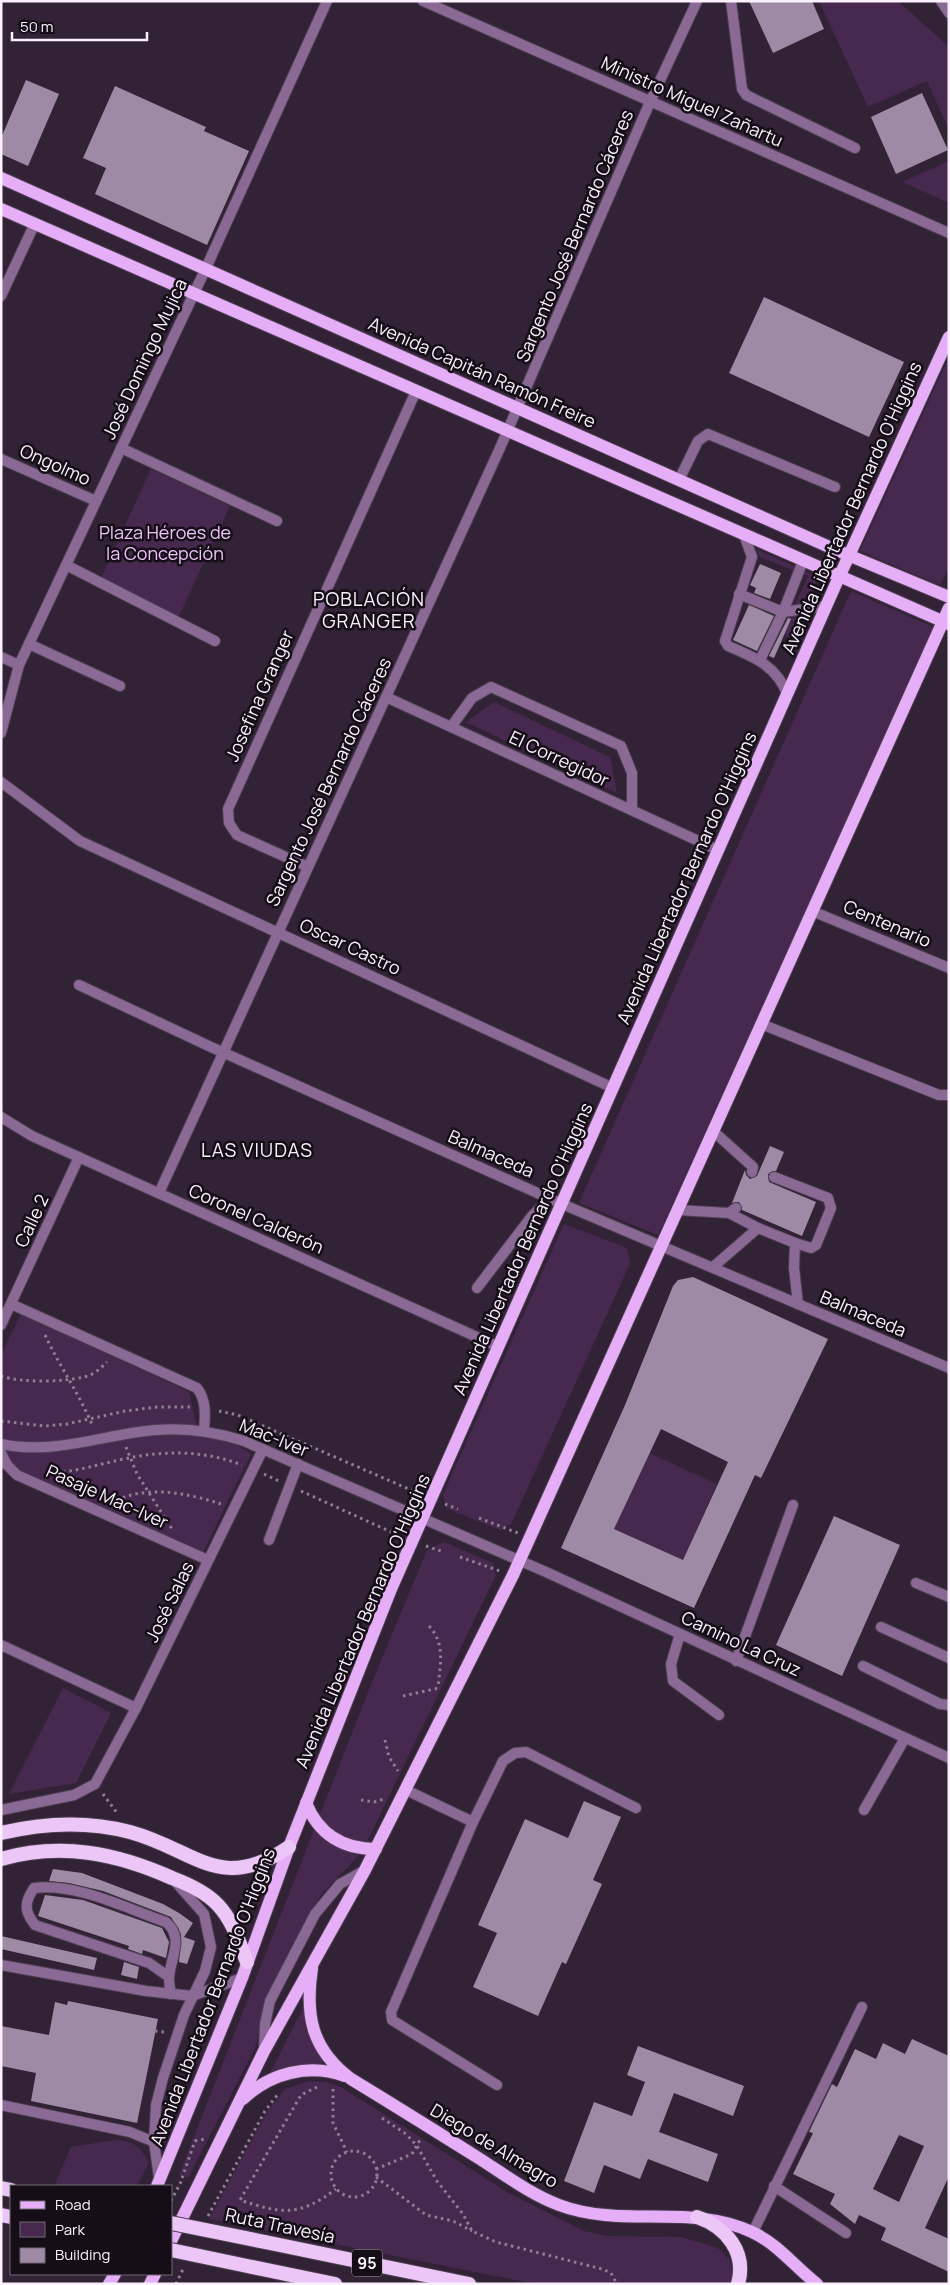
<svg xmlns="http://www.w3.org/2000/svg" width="950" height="2285" font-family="Manrope,sans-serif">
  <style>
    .green { fill: #47294f }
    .building { fill: #9e8aa4; fill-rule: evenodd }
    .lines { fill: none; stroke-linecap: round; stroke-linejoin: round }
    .service-casing { stroke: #4d3f52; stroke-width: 12 }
    .minor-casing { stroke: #4d3f52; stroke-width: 12 }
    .tertiary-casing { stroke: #4d3f52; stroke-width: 12 }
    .primary-casing { stroke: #4d3f52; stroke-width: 14 }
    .trunk-casing { stroke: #4d3f52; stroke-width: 16 }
    .path { stroke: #8d8091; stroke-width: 3; stroke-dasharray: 2.5 4; stroke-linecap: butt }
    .service { stroke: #8b6995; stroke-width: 10 }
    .minor { stroke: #8b6995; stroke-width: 10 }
    .tertiary { stroke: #8b6995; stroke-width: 10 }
    .primary { stroke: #e7aef8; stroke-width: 12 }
    .trunk { stroke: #ecc6f6; stroke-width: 14 }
    .trunk-bridge-casing { stroke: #4d3f52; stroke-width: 16; stroke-linecap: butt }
    .trunk-bridge { stroke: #ecc6f6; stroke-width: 14 }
    .labels { text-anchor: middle; stroke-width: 5; stroke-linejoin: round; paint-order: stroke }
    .shield { fill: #150e17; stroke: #b6acb9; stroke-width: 1 }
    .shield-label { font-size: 16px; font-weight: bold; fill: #fbf0fe }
    .street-label { font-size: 18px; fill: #fbf0fe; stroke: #150e17 }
    .park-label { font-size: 18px; fill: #edc4fa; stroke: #150e17 }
    .neighbourhood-label { font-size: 19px; letter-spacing: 1px; fill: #fbf0fe; stroke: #150e17 }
  </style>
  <rect width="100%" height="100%" fill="#312236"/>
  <!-- green -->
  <g class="green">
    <path d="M819,1H898L949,47V130L927,81L868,107Z"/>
    <path d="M949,161V203L902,182Z"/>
    <path d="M949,357V566L940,585L860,551Z"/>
    <path d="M151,469L230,506L178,618L100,580Z"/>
    <path d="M756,549L818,577L791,638L782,634L808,576L760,557Z"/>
    <path d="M851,591L933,627V630L658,1235L579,1203Z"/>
    <path d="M494,702L610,757L617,793L466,722Z"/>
    <path d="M564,1224L627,1248L630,1264L511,1524L500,1530L446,1508L443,1494Z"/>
    <path d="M21,1314L189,1392L199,1437C218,1439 236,1442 251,1454L203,1552L19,1470L1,1452V1355Z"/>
    <path d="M649,1453L717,1484L683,1560L614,1529Z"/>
    <path d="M444,1542L493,1563L496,1575L366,1844L358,1856L320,1896L271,1987L255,2048L188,2178L179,2175L368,1692L427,1550Z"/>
    <path d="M63,1688L111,1713L76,1783L9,1794Z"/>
    <path d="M303,2008L311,2040L323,2058L321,2064L294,2065L271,2077L270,2073Z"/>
    <path d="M310,2081L326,2082L341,2087L507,2192L584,2231L608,2236L681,2237L718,2248L729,2259L733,2269L734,2284H535L209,2219L267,2112L285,2089Z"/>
    <path d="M115,2140C134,2141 140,2146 149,2163L137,2186H54L71,2147Z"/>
  </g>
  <!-- building -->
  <g class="building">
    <path d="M749,1H812L824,29L773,53Z"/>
    <path d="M26,80L59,94L28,166L1,154V138Z"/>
    <path d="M115,86L206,127L204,131L249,151L207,245L95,194L106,168L83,158Z"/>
    <path d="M922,93L948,150L896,174L871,117Z"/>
    <path d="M764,297L904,362L869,437L729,373Z"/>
    <path d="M760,564L781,573L770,599L754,593L756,588L750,585Z"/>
    <path d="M749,605L774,616L757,651L733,640Z"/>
    <path d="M788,618L791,619L774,658L769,656Z"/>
    <path d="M770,1146L784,1152L776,1171L768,1174L769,1182L816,1202L802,1236L742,1210L739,1202L732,1203L745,1170L746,1175L750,1179L757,1176Z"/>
    <path d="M693,1277L828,1339L761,1478L755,1475L694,1608L561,1548L625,1405L673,1286L678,1280ZM661,1429L728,1462L683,1560L614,1529Z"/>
    <path d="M834,1516L900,1545L842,1676L776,1645Z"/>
    <path d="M584,1801L621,1817L593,1880L602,1884L566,1964L562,1962L538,2016L473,1987L497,1933L478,1925L525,1819L568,1838Z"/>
    <path d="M53,1869L82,1873L163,1904L179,1913L193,1923L184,1937L195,1941L187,1964L179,1962L181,1934L171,1917L103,1891L69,1883L49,1881Z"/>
    <path d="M45,1895L83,1900L162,1928L169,1942L166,1958L143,1950L142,1954L128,1949L129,1946L38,1916Z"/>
    <path d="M1,1936L97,1958L94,1970L1,1949Z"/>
    <path d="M124,1962L139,1967L137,1979L121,1975Z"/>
    <path d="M68,2001L158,2019L137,2123L31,2101L36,2073L1,2066V2026L49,2035L55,2002L67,2005Z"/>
    <path d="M912,2039L949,2056V2176L925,2228L949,2239V2272L881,2240L886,2228L859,2215L855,2224L830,2204L835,2194L793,2174L813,2133L809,2132L832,2084L837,2087L855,2049L876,2059L883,2043L905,2054ZM899,2135L924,2146L899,2202L873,2189Z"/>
    <path d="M638,2046L744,2086L733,2116L674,2093L659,2132L718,2154L708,2182L648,2159L640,2179L604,2165L594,2193L564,2181L594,2102L632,2116L645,2082L627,2075Z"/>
  </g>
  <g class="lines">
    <defs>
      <g id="service">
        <path d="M731,1L742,89L746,95L855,148"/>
        <path d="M941,1L949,13"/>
        <path d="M679,480L698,441L708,434L835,487"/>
        <path d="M744,535L752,557L725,641L728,646C754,657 777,666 787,694"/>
        <path d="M739,594L783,612L803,561"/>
        <path d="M760,660L783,612L826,606"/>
        <path d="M451,727L472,698L491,687L621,746L632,773V810"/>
        <path d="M761,1024L939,1095H949"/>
        <path d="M713,1131L753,1167L752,1172"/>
        <path d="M774,1177L828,1198L831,1208L816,1245L811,1248L795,1243L794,1268L798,1304"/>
        <path d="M677,1210L729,1213L736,1208"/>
        <path d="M729,1213L758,1228"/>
        <path d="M713,1267L758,1228L795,1243"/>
        <path d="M477,1288L532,1216L550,1198"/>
        <path d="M269,1540L298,1464"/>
        <path d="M916,1583L949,1597"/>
        <path d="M881,1627L949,1658"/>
        <path d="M680,1634L671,1664L673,1681L719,1715"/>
        <path d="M736,1661L793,1505"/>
        <path d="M863,1666L940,1704L949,1705"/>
        <path d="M406,1790L473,1822"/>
        <path d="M864,1810L905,1738"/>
        <path d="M1,1965L146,1991L192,1996L242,1978"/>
        <path d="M169,1977L149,1963L35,1925C24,1911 24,1903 34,1888C78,1883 125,1908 166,1922C185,1938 170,1958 169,1978C169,1983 170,1989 171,1994"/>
        <path d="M264,2050L265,2024L270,2001L315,1914L340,1884L365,1870"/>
        <path d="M497,2085L392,2020L391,2012L473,1822L503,1761L515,1753L526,1752L636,1808"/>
        <path d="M1,2105L130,2132L154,2142L159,2178"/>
        <path d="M154,2142L156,2105L163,2078L184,2015L205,1971L211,1947L204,1914L173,1879"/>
        <path d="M774,2186L846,2233"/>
        <path d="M753,2232L862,2007"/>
      </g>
      <g id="minor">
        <path d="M423,1L949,233"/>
        <path d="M1,296L35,223"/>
        <path d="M121,448L277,521"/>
        <path d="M1,459L96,501"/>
        <path d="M66,565L215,641"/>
        <path d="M29,644L120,686"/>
        <path d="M1,657L19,665"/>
        <path d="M386,697L718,850"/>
        <path d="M1,733L19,665L206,268"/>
        <path d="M1,782L80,841L613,1088"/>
        <path d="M308,867L237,835L229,823L228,809L416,391"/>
        <path d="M812,911L949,968"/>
        <path d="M79,985L211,1047L562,1204L949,1368"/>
        <path d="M1,1117L32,1136L499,1347"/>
        <path d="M159,1193L500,448L650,102L697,1"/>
        <path d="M11,1304L197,1388C207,1401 205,1416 204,1431"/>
        <path d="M1,1325L79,1157"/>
        <path d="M1,1453L7,1465L17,1475L208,1560"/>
        <path d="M1,1645L136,1708"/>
        <path d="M1,1810L74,1795L95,1784L136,1708L263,1449"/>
      </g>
      <g id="tertiary">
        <path d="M206,268L327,1"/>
        <path d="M1,1444C49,1454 91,1439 138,1432C174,1426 210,1430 244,1441L546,1572L949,1758"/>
      </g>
      <g id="primary">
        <path d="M1,178L836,550L949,597"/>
        <path d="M1,209L949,624"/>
        <path d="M306,1803C319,1835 343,1849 376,1849"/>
        <path d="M312,1968C305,2015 311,2049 351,2079C394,2105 437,2132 480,2159C505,2175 530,2194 559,2205C623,2229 689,2203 752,2232C778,2244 795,2267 817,2284"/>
        <path d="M243,2099C270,2073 309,2063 345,2076"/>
        <path d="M157,2186L242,1978L289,1847L391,1589L835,586L949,337"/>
        <path d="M171,2241L264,2051L365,1870L513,1575L949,608"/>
        <path d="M109,2284L115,2274"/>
        <path d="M150,2284L155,2274"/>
      </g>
      <g id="trunk">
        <path d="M1,1833C43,1823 88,1821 130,1832C196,1850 220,1894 289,1847"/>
        <path d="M1,1859C61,1842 116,1853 172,1878C188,1884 206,1892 218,1905C233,1921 239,1942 247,1962"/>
        <path d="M1,2188L11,2190"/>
        <path d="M1,2215L11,2217"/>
        <path d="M697,2217C726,2227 747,2252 738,2284"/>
        <path d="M265,2242L469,2284"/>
        <path d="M252,2267L335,2284"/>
      </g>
    </defs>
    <!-- service casing -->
    <use href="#service" class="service-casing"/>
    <!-- minor casing -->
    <use href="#minor" class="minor-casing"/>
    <!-- tertiary casing -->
    <use href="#tertiary" class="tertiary-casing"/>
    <!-- primary casing -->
    <use href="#primary" class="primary-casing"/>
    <!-- trunk casing -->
    <use href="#trunk" class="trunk-casing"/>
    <!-- path -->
    <g class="path">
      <path d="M45,1335C60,1367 80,1395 93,1427"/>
      <path d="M1,1376C21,1383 63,1382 84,1377C94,1375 101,1368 107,1362"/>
      <path d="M219,1411L238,1415L418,1493"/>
      <path d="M1,1421L45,1426L67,1424L125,1411L157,1407H193"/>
      <path d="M126,1447L137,1474L172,1529"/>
      <path d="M50,1473C77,1472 102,1463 129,1458C167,1450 206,1451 242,1465"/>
      <path d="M264,1474L279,1481"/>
      <path d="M301,1491L400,1536"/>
      <path d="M111,1503C145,1484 187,1493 221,1504"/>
      <path d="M445,1504L458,1509"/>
      <path d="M479,1518L518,1533"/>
      <path d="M426,1546L441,1551"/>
      <path d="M460,1557L500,1571"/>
      <path d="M429,1626C446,1645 440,1664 438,1688"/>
      <path d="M403,1696L439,1688"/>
      <path d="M385,1740L389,1757L398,1771"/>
      <path d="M103,1794L117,1813"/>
      <path d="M361,1800L374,1802L384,1799"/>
      <path d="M155,2031L165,2032"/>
      <path d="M317,2087L301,2095L240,2200C282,2214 299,2217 336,2189"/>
      <path d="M333,2089V2123L347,2152"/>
      <path d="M382,2118L406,2134L417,2146L437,2181L463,2214L472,2231L496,2242L602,2269L611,2273L617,2284"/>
      <circle cx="354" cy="2174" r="23"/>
      <path d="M376,2169L412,2154L421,2138"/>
      <path d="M376,2177L426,2215L453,2221L472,2231"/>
      <path d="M182,2178L195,2141L205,2139"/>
      <path d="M171,2201L183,2178"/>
      <path d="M208,2216L265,2111L278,2094"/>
      <path d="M176,2284L184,2267"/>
    </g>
    <!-- service -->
    <use href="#service" class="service"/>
    <!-- minor -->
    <use href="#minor" class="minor"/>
    <!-- tertiary -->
    <use href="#tertiary" class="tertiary"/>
    <!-- primary -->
    <use href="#primary" class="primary"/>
    <!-- trunk -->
    <use href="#trunk" class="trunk"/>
    <defs>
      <g id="trunk-bridge">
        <path d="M171,2223L265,2242"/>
        <path d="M171,2250L252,2267"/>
      </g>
    </defs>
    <!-- trunk-bridge casing -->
    <use href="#trunk-bridge" class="trunk-bridge-casing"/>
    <!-- trunk-bridge -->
    <use href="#trunk-bridge" class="trunk-bridge"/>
  </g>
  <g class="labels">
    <!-- shield labels -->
    <rect class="shield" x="352" y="2249.5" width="30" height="27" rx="4"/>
    <g class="shield-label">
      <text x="367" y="2269">95</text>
    </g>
    <!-- street labels -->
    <g class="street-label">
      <text transform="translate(692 102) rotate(24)" y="6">Ministro Miguel Zañartu</text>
      <text transform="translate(575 236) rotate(-67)" y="6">Sargento José Bernardo Cáceres</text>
      <text transform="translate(145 359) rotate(-65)" y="6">José Domingo Mujica</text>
      <text transform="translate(482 373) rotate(24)" y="6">Avenida Capitán Ramón Freire</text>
      <text transform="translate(55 465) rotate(24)" y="6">Ongolmo</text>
      <text transform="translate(852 508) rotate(-66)" y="6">Avenida Libertador Bernardo O'Higgins</text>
      <text transform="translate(260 696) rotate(-66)" y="6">Josefina Granger</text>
      <text transform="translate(559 759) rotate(25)" y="6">El Corregidor</text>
      <text transform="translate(329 782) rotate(-65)" y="6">Sargento José Bernardo Cáceres</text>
      <text transform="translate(687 878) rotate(-66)" y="6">Avenida Libertador Bernardo O'Higgins</text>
      <text transform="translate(887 924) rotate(23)" y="6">Centenario</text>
      <text transform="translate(350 947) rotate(25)" y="6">Oscar Castro</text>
      <text transform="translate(491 1154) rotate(24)" y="6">Balmaceda</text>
      <text transform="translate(256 1219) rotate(24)" y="6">Coronel Calderón</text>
      <text transform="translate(32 1221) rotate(-65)" y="6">Calle 2</text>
      <text transform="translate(523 1249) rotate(-66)" y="6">Avenida Libertador Bernardo O'Higgins</text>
      <text transform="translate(863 1314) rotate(23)" y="6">Balmaceda</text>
      <text transform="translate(274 1438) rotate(22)" y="6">Mac-Iver</text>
      <text transform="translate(107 1497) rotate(24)" y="6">Pasaje Mac-Iver</text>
      <text transform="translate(170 1602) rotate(-64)" y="6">José Salas</text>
      <text transform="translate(363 1621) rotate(-67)" y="6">Avenida Libertador Bernardo O'Higgins</text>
      <text transform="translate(741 1644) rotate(25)" y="6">Camino La Cruz</text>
      <text transform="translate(213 1997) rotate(-69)" y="6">Avenida Libertador Bernardo O'Higgins</text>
      <text transform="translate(494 2146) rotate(31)" y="6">Diego de Almagro</text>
      <text transform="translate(280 2226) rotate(12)" y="6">Ruta Travesía</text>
    </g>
    <!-- park labels -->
    <g class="park-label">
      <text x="165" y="539">Plaza Héroes de<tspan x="165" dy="21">la Concepción</tspan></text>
    </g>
    <!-- neighbourhood labels -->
    <g class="neighbourhood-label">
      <text x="369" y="606">POBLACIÓN<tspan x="369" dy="22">GRANGER</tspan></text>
      <text x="257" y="1157">LAS VIUDAS</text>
    </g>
  </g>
  <!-- border -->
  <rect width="950" height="2285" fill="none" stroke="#fbf0fe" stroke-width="5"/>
  <!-- legend -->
  <rect x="10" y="2185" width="162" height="90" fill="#150e17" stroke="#716873"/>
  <rect x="20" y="2201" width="25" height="8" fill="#e7aef8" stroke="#716873"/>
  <text x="55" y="2210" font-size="15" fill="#fbf0fe">Road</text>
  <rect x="20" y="2222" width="25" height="15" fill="#47294f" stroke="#716873"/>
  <text x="55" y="2235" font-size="15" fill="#fbf0fe">Park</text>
  <rect x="20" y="2248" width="25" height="15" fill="#9e8aa4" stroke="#716873"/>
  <text x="55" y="2260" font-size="15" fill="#fbf0fe">Building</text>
  <!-- scale -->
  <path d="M12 32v8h135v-8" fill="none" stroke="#fbf0fe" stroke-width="2.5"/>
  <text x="20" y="32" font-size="15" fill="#fbf0fe" stroke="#150e17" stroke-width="4" paint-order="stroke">50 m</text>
</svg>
